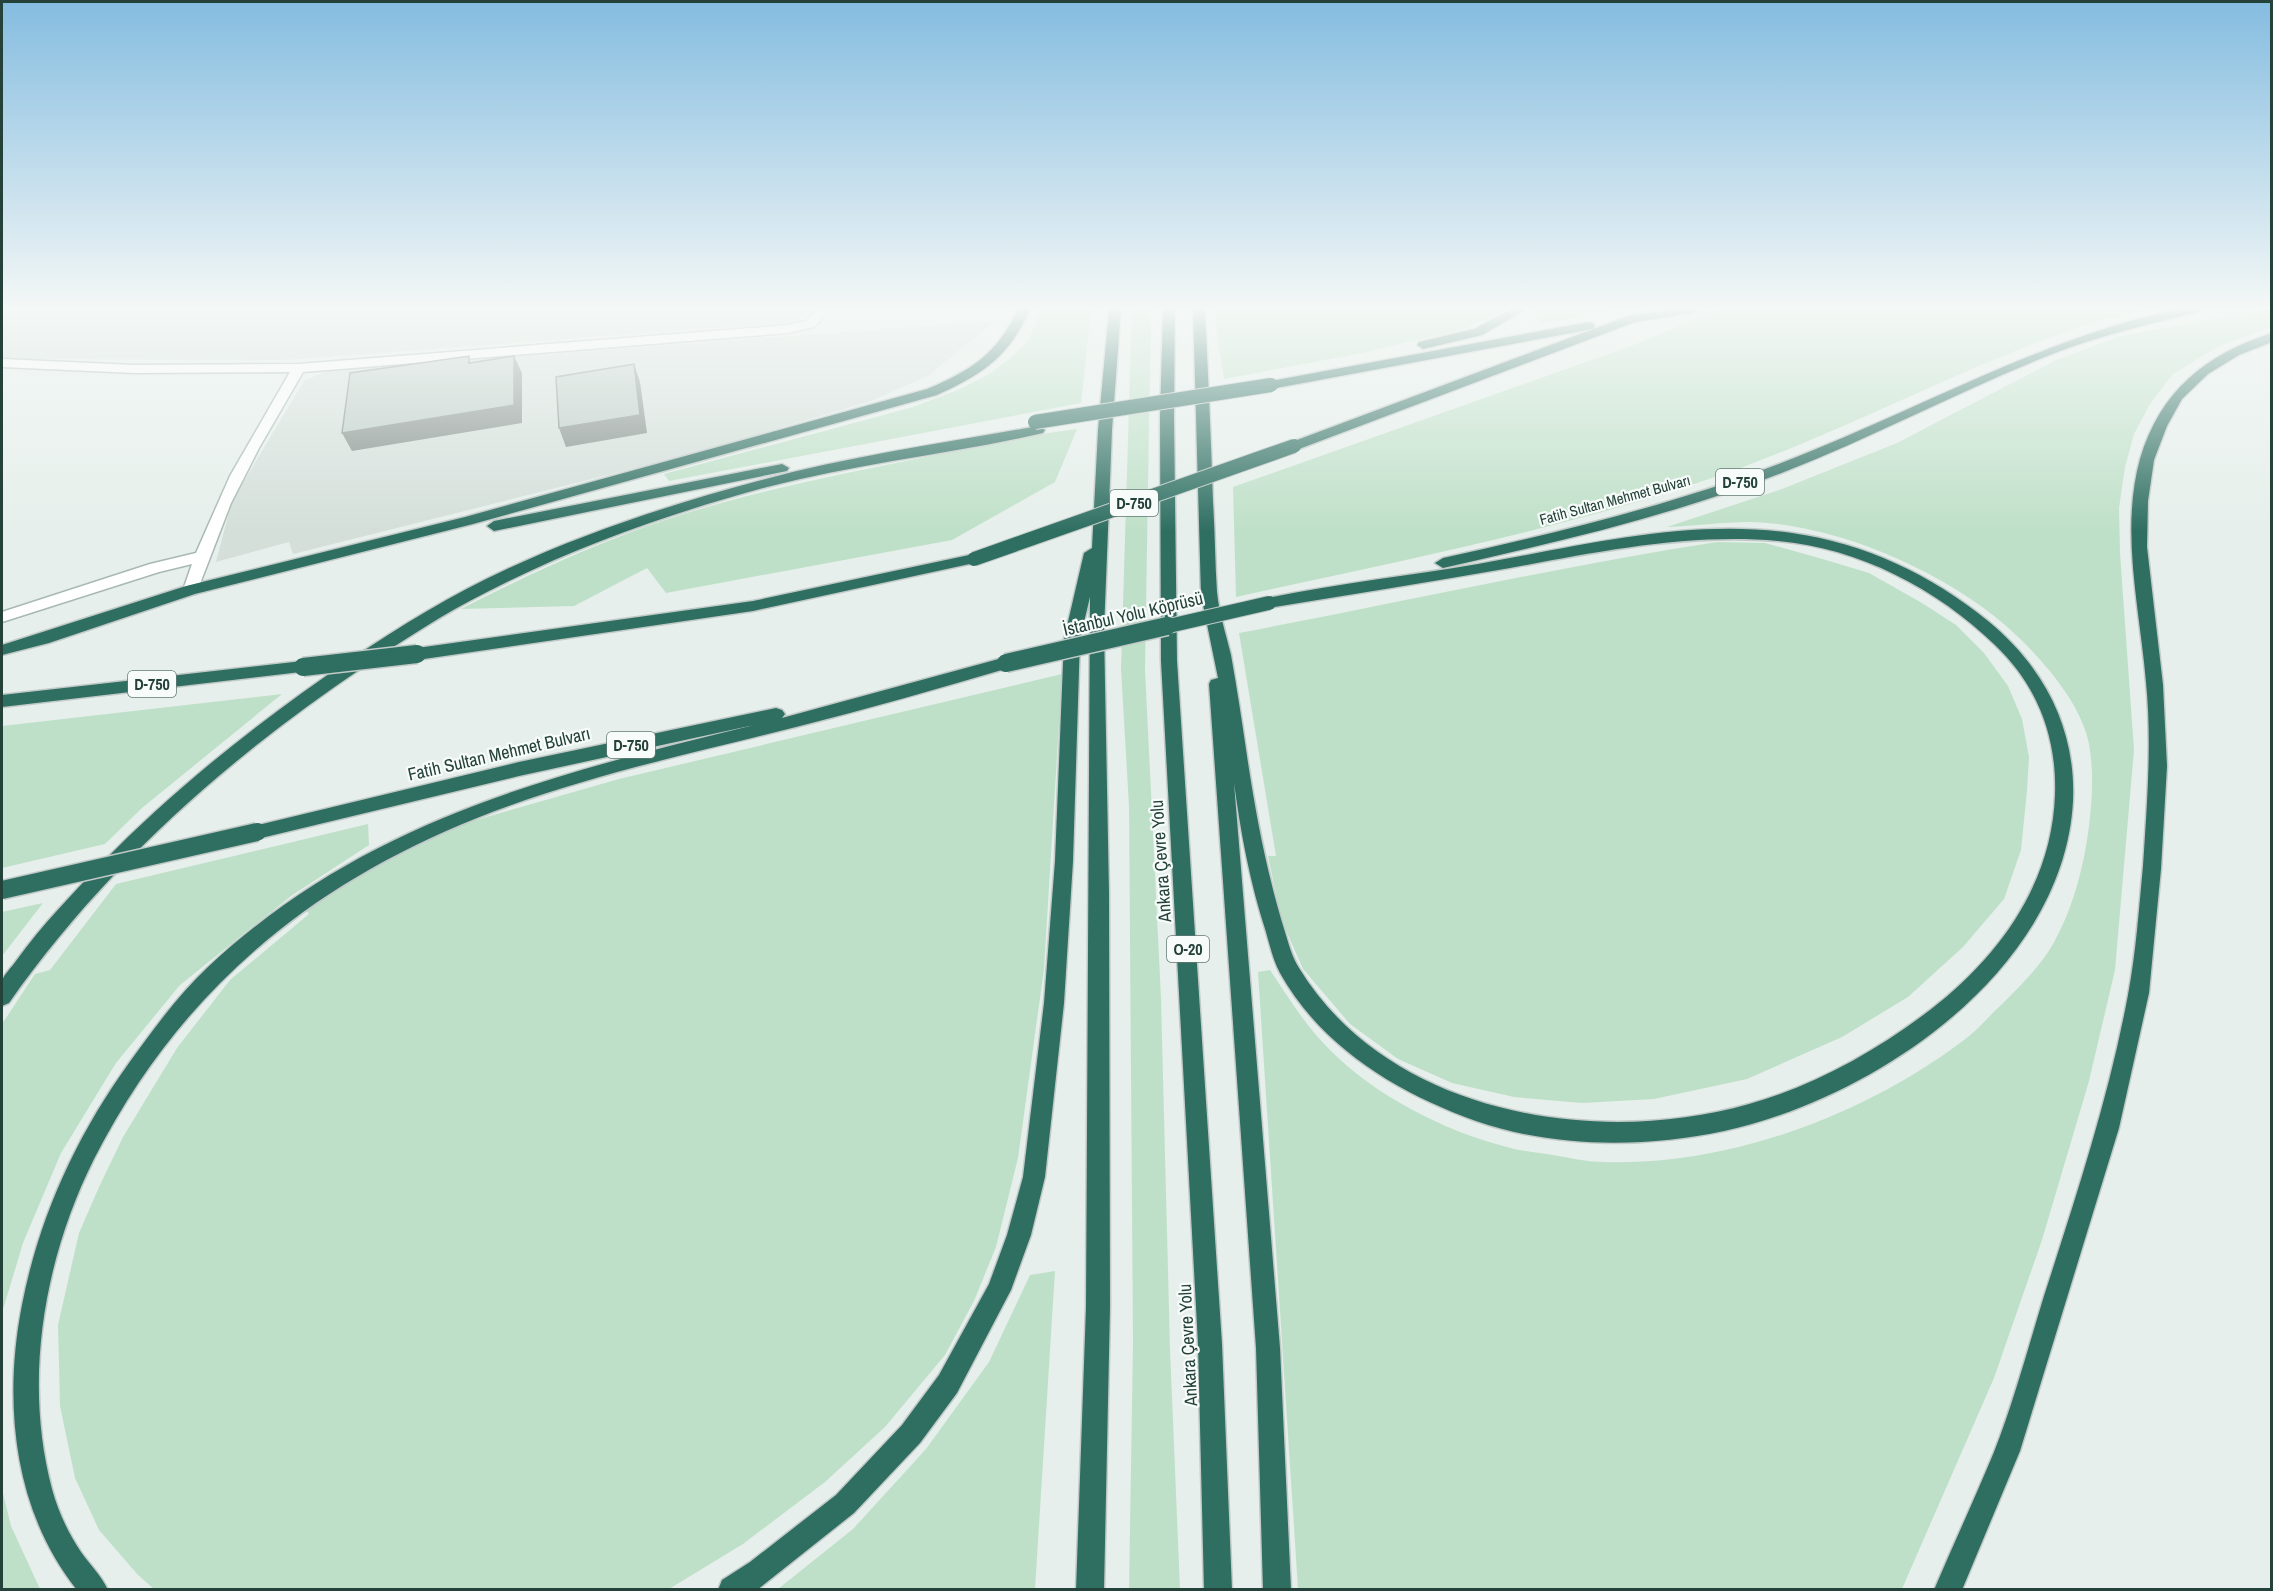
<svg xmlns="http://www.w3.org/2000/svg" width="2273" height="1591" font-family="'Archivo Narrow',sans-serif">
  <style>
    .built { fill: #d4dfda }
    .green { fill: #bfe0c8 }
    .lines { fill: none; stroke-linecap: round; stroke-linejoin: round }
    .minor-casing { stroke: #a8b8b2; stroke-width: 3 }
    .highway-casing { stroke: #c2cac8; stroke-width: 3 }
    .minor { fill: #fff; fill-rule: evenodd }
    .highway { fill: #2f6f62; fill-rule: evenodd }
    .highway-bridge-far1-casing { stroke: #c2cac8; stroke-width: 16; stroke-linecap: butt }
    .highway-bridge-casing { stroke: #c2cac8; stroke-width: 21; stroke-linecap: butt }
    .highway-bridge-far1 { stroke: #2f6f62; stroke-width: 14 }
    .highway-bridge { stroke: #2f6f62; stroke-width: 18 }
    .shaded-wall { fill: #838d89 }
    .building { fill: #bbcac4; stroke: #838d89; stroke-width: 1.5 }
    .labels { text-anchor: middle; stroke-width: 4.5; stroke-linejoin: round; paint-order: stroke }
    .far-street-label { font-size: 15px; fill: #24423a; stroke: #f7fbf9 }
    .shield { fill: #f7fbf9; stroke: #637a73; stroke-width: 1.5 }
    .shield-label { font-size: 16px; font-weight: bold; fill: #24423a }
    .street-label { font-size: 18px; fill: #24423a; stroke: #f7fbf9 }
  </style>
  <rect width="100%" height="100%" fill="#e6efeb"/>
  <!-- built -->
  <g class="built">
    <path d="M2,309H815L793,322L284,360L2,359Z"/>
    <path d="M995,321L928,376L871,401L696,453L293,554L289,542L216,562L232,501L304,381L330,370Z"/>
  </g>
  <!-- green -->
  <g class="green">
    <path d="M1042,309H1091L1081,403L669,481L664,474L913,407L960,389L991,373L1013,356L1029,339Z"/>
    <path d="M1132,309H1151L1145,669L1161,998L1170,1349L1180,1589L1129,1590L1133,1343L1129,806L1121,669Z"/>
    <path d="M1217,309H1509L1464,329L1357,354L1224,379L1215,321Z"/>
    <path d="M1538,309H1619L1542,324L1534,314Z"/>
    <path d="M1720,309H2153C2084,321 2020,348 1956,376C1885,407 1815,440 1743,467C1579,527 1406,559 1236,597L1233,487L1634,345Z"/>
    <path d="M2271,309V327L2217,347L2173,374L2150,404L2134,434L2125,467L2119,508L2120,553L2134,750L2115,970L2089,1081L2042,1240L1994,1378L1902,1589H1298L1258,972L1270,970C1288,997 1305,1025 1329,1049C1374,1095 1444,1131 1507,1147C1520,1151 1534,1152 1547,1154C1566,1157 1586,1162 1604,1162C1729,1166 1865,1115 1964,1040C1977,1031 1988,1017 2000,1006C2019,987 2039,968 2053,944C2073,909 2084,866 2089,826C2092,800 2094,771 2089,744C2081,701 2037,653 2005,625C1941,570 1835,524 1750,522C1722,522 1694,526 1667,527L1782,489L1897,443L2056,360L2121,336Z"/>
    <path d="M1077,429L1055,482L952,540L666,593L647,568L574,606L461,609C527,575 594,544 665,520C746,493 831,476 916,459C969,448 1022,436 1077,429Z"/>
    <path d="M1717,542L1765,543L1826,560L1869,573L1922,603L1956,625L1984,653L2008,686L2022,719L2029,757L2027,791L2021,850L2004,899L1963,947L1908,997L1842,1037L1747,1079L1654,1099L1582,1103L1514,1097L1452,1083L1398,1059L1350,1024L1303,969L1281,919L1268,856H1276L1239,633C1398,603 1557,567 1717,542Z"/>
    <path d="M1062,674L1044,969L1018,1158L996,1247L974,1301L945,1355L885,1427L825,1482L743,1544L669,1589L155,1590L138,1575L99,1530L75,1478L60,1406L58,1325L79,1233L99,1187L123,1137L177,1048L230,980L309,914L305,909L398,851L469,822L619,779Z"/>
    <path d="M282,694L142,808L105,844L2,868V726Z"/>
    <path d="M368,824L369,845L291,896L180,985L116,1063L61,1153L23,1243L2,1313V1024L35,974L50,970L116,884Z"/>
    <path d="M43,903L2,956V912Z"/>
    <path d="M1055,1271L1035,1589H778L853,1529L926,1449L989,1362L1030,1275Z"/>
    <path d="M2,1489L11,1526L40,1589H2Z"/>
  </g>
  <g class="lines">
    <defs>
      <path id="minor" d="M819,309H832L814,327L788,333L303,372L259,448L231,503L196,594H186L183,590L192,564L159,572L2,622V612L150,564L196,553L230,476L290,372L134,373L2,367V359L134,365L299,364L788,325L806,321Z"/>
      <g id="highway">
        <path d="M1018,309H1030C1009,357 983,374 937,395L473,524L195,594L49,643L2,655V645L186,586L465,517L927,389C972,370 997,354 1018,309Z"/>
        <path d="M1109,309H1121L1112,430L1104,630L1109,893L1110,1307L1104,1590H1076L1086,1307L1090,597L1080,639L1073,861L1064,1003L1045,1177L1031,1235L1011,1290L957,1393L920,1443L854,1513L757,1590H718L722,1580L750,1562L836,1495L902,1425L939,1375L989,1284L1007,1235L1023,1177L1044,1003L1055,861L1064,639L1084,553L1092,548L1098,430Z"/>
        <path d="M1163,309H1175L1174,417L1177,661L1222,1344L1232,1590H1204L1198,1344L1161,661L1160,417Z"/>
        <path d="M1193,309H1205C1208,373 1211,438 1213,502C1215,532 1215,562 1217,592C1219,613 1226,634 1231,655C1237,688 1242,722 1247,756C1256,816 1267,874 1285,932C1289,945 1292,957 1299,968C1388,1114 1595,1148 1749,1104C1814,1086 1876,1051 1930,1010C1999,957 2052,884 2055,795C2057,736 2037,685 1995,645C1937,589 1859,548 1778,541C1688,533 1598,552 1510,568C1430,582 1349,595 1269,608L1263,607L1261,603L1263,599C1334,584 1407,576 1478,564C1580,546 1688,518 1792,533C1864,543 1932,575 1988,621C2044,667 2076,728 2073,801C2064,970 1876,1098 1724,1131C1644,1148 1554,1148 1476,1121C1398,1093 1322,1048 1280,973C1273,960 1270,946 1266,932C1250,883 1241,834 1234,783L1280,1348L1291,1590H1263L1256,1348L1209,684L1211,680L1218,678L1201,595Z"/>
        <path d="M1512,309H1527L1482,335L1423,349L1417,345L1419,342L1474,329Z"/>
        <path d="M1672,309H1698L1692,313L1635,322L1299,449H1289L1287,446L1289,443L1628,316Z"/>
        <path d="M2179,309H2200L2198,312C2149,324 2102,335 2055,353C1963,389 1876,436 1784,472C1674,515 1558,542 1443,568L1435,563L1443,558C1570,530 1696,499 1816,449C1937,400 2050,336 2179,309Z"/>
        <path d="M1589,322L1593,323L1595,326L1593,329L1271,389L1264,385L1271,381Z"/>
        <path d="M2272,333V342L2239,355L2208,374L2182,399L2167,426L2154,460L2148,501L2147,547L2163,685L2167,766L2161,869L2149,993L2119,1128L2020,1451L1962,1590H1934C1954,1543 1975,1498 1994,1452C2014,1401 2028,1348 2044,1296C2076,1197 2109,1097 2128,995C2136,953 2139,908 2143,866C2147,805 2152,743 2146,682C2140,610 2120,531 2140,459C2160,391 2206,354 2272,333Z"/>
        <path d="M1038,426L1045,430L1043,433C952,454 858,463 767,487C671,513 576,546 487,592C443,614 402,641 362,668C227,759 103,869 9,1003L2,1006C2,999 0,988 2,981C4,974 12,967 16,961C42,925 72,894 102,863C177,786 262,719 351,659C401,626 452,594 507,569C587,532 672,504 758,481C850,456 945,443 1038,426Z"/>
        <path d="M782,464L789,468L787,471L494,531L487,526L494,521Z"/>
        <path d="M974,554L979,556L982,559L979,562L753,611L417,660L411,658L409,654L411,650L417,648L753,601Z"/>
        <path d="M1006,657L1012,659L1014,663L1012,667C940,688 868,709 796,727C689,754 580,777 477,818C305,887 179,993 94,1159C44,1259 23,1380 52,1489C58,1511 68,1533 81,1552C90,1565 101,1575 108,1590H77C13,1510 3,1402 22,1305C39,1217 77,1135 129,1063C153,1030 178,995 208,967C365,820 551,775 754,725L519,776L257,839L250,837L248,832L250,827L519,762L776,708L782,710L785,714L782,718Z"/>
        <path d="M303,661L309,663L311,667L309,671L2,707V695Z"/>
      </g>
    </defs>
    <!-- minor casing -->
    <use href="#minor" class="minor-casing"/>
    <!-- highway casing -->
    <use href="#highway" class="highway-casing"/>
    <!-- minor -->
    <use href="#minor" class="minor"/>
    <!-- highway -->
    <use href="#highway" class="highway"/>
    <defs>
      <g id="highway-bridge-far1">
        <path d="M1035,422L1271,385"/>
        <path d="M974,559L1294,446"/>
        <path d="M1160,628L1269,603"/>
      </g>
      <g id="highway-bridge">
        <path d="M1006,663L1167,626"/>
        <path d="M303,667L417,654"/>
        <path d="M2,890L257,832"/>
      </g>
    </defs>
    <!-- highway-bridge-far1 casing -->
    <use href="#highway-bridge-far1" class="highway-bridge-far1-casing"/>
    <!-- highway-bridge casing -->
    <use href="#highway-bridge" class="highway-bridge-casing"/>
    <!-- highway-bridge-far1 -->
    <use href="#highway-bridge-far1" class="highway-bridge-far1"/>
    <!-- highway-bridge -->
    <use href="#highway-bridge" class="highway-bridge"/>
  </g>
  <!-- shaded-wall -->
  <g class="shaded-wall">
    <path d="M514,356L522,373V423L352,451L342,433Z"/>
    <path d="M634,364L640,382L647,433L566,447L559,428Z"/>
  </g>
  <!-- building -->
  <g class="building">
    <path d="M469,356V363L514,356V405L342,433L350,373Z"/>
    <path d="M634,364L640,415L559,428L556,377Z"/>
  </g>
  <!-- sky -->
  <linearGradient id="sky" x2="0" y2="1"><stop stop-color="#84bce0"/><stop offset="0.58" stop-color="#f4f8f6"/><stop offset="1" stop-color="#f4f8f6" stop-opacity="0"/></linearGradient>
  <rect width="2273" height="531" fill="url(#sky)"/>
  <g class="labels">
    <!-- far-street labels -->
    <g class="far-street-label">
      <text transform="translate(1615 500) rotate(-15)" y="5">Fatih Sultan Mehmet Bulvarı</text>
    </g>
    <!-- shield labels -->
    <g class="shield">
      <rect x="1716" y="469" width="48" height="26" rx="4.5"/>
      <rect x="1110" y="490" width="48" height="26" rx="4.5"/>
      <rect x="128" y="671" width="48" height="26" rx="4.5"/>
      <rect x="607" y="732" width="48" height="26" rx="4.5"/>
      <rect x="1167" y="936" width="42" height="26" rx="4.5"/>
    </g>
    <g class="shield-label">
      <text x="1740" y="488">D-750</text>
      <text x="1134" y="509">D-750</text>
      <text x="152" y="690">D-750</text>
      <text x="631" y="751">D-750</text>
      <text x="1188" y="955">O-20</text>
    </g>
    <!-- street labels -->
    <g class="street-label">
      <text transform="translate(1133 614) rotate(-13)" y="6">İstanbul Yolu Köprüsü</text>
      <text transform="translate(499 754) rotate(-13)" y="6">Fatih Sultan Mehmet Bulvarı</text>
      <text transform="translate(1161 861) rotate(-94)" y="6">Ankara Çevre Yolu</text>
      <text transform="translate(1188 1345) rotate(-93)" y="6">Ankara Çevre Yolu</text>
    </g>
  </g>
  <!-- border -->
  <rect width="2273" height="1591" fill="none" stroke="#24423a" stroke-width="6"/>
</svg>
